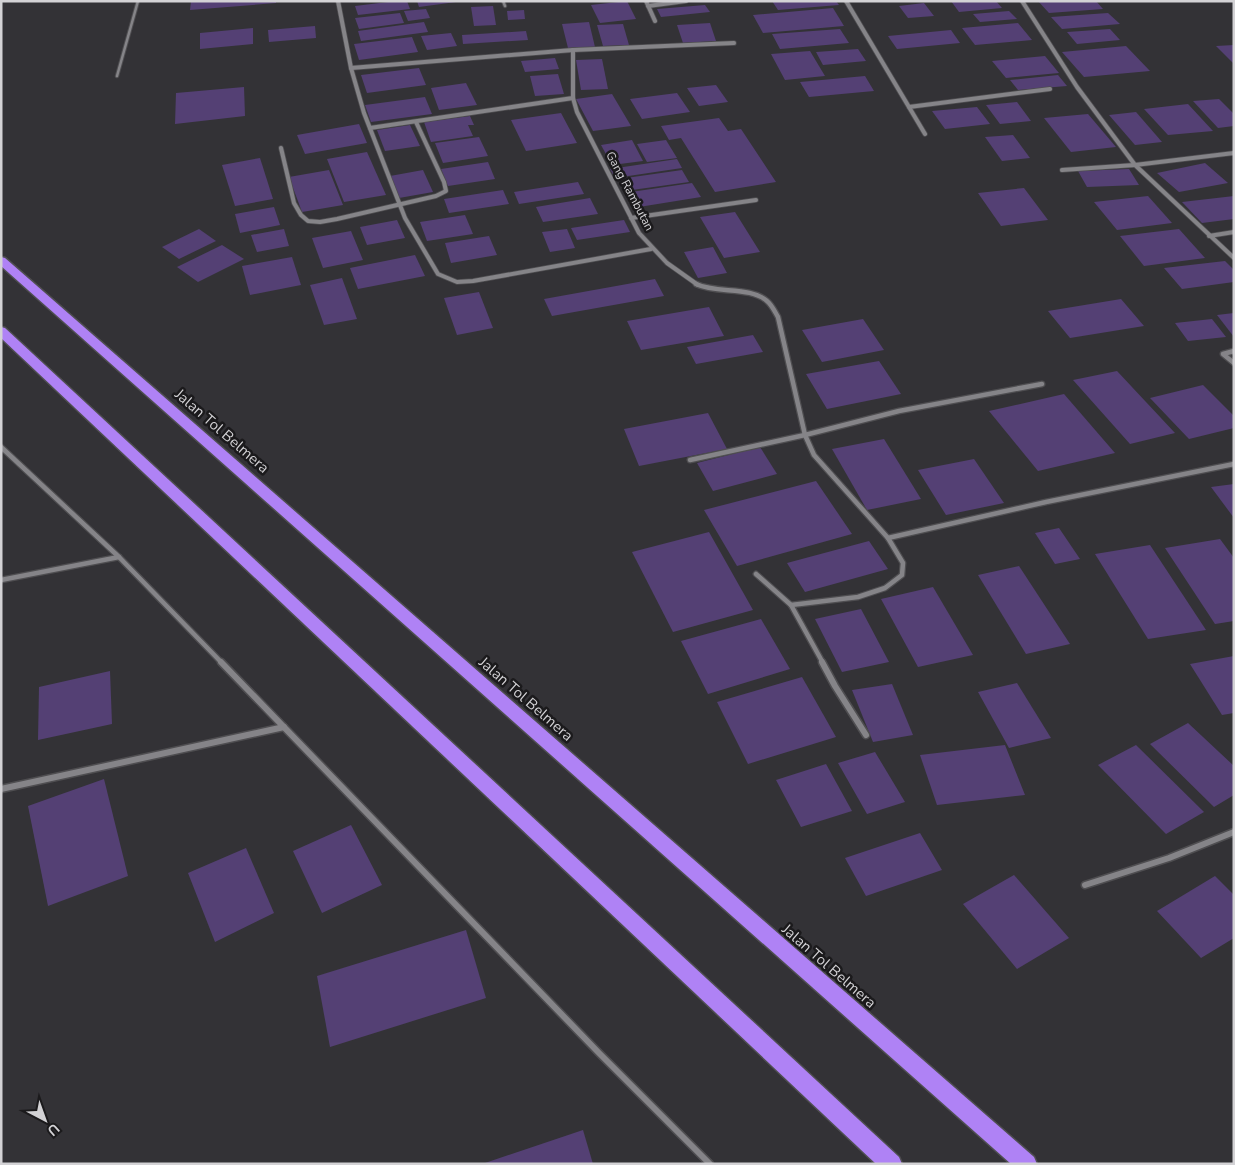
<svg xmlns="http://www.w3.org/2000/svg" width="1235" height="1165" font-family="'Nunito Sans',sans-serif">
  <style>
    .building { fill: #544074 }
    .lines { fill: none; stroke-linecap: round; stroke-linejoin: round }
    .service-casing { stroke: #4f4e51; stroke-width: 4.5 }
    .minor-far2-casing { stroke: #4f4e51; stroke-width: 5.5 }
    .minor-far1-casing { stroke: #4f4e51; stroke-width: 7 }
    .minor-casing { stroke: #4f4e51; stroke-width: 9 }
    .motorway-casing { stroke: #4f4e51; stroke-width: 3 }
    .service { stroke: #858488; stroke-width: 2.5 }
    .minor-far2 { stroke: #858488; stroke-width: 4 }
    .minor-far1 { stroke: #858488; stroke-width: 4.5 }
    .minor { stroke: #858488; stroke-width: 6 }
    .motorway { fill: #af82f5; fill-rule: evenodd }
    .labels { text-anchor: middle; stroke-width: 5; stroke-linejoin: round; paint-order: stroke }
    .far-street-label { font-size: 12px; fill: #d3d2d5; stroke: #1b1a1c }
    .street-label { font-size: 15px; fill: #d3d2d5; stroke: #1b1a1c }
  </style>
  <rect width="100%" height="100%" fill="#333236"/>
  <!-- building -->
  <g class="building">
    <path d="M191,1H276V3L190,10Z"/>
    <path d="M396,1H407L410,9L358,15L355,6Z"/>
    <path d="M417,1H456V2L419,7Z"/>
    <path d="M627,1L636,19L600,23L591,5Z"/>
    <path d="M772,1H836L839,5L778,10Z"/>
    <path d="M951,1H996L1002,8L959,12Z"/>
    <path d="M1038,1H1096L1103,9L1049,13Z"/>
    <path d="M924,3L934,16L908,18L899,6Z"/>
    <path d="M705,5L710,12L661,17L657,9Z"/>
    <path d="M493,6L496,25L474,26L471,7Z"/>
    <path d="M833,8L844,26L763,33L753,15Z"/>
    <path d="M426,9L430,18L408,21L404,11Z"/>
    <path d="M524,10L525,19L508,20L507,11Z"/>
    <path d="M1009,11L1017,19L980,22L973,14Z"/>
    <path d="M400,13L404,23L359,29L355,18Z"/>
    <path d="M1108,13L1120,24L1062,29L1051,17Z"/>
    <path d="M424,22L428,32L361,41L358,31Z"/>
    <path d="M589,22L595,47L568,48L562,24Z"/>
    <path d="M710,23L716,41L683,43L677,25Z"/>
    <path d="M1018,23L1032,40L975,45L962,28Z"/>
    <path d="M623,24L629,45L603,46L597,25Z"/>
    <path d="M315,26L316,38L269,42L268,30Z"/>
    <path d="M253,28V44L200,49V33Z"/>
    <path d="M840,29L849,43L780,49L772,34Z"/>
    <path d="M1110,29L1120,40L1077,44L1067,32Z"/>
    <path d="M951,30L960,43L897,49L888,36Z"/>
    <path d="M526,31L528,40L463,44L462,35Z"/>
    <path d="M451,33L457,46L427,50L421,36Z"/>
    <path d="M412,37L418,52L359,60L354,44Z"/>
    <path d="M1234,45V64L1216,46Z"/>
    <path d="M1126,46L1150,71L1084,77L1062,52Z"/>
    <path d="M858,49L866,61L823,65L816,52Z"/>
    <path d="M810,51L825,76L785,80L771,54Z"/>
    <path d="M1045,56L1059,73L1006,78L992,61Z"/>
    <path d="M555,58L559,69L525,72L521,61Z"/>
    <path d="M602,59L608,89L581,90L576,60Z"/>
    <path d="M419,68L426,85L367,93L361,75Z"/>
    <path d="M558,74L564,94L535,96L530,76Z"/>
    <path d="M1058,75L1067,86L1018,90L1010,80Z"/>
    <path d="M865,76L874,91L809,97L800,82Z"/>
    <path d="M466,83L477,105L439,110L431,88Z"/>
    <path d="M716,85L728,102L699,106L687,88Z"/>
    <path d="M244,87L245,116L175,124L176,93Z"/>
    <path d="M677,93L690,112L642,119L630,99Z"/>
    <path d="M612,94L631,126L593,131L576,99Z"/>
    <path d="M425,97L432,114L371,122L365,105Z"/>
    <path d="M1219,99L1234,114V126L1218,128L1193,101Z"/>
    <path d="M1017,102L1031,121L1000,124L986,105Z"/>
    <path d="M1188,104L1213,131L1168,135L1144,109Z"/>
    <path d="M977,107L990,124L945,129L932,111Z"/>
    <path d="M1136,112L1162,142L1135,145L1109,115Z"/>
    <path d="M561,113L577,143L526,151L511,120Z"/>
    <path d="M1088,114L1116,147L1071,152L1044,118Z"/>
    <path d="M470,116L474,125H468L473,136L431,142L424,122Z"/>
    <path d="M719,118L728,131L741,129L776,182L715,192L681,138L669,140L661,126Z"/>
    <path d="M359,124L367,143L305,154L297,135Z"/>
    <path d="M410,125L420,146L385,151L377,130Z"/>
    <path d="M1013,135L1030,158L1002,161L985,137Z"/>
    <path d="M479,137L488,156L443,163L435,143Z"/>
    <path d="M632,140L643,161L612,165L601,145Z"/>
    <path d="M666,140L677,158L647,162L637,144Z"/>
    <path d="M367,152L386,195L344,202L327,159Z"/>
    <path d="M260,158L273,199L235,206L222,165Z"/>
    <path d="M677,159L682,168L615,178L610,169Z"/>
    <path d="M488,162L495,179L448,186L441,169Z"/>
    <path d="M1205,163L1228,183L1179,192L1157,173Z"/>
    <path d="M1129,169L1139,185L1087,187L1078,171Z"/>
    <path d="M329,170L343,205L302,212L289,177Z"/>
    <path d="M423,170L433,192L399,198L390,176Z"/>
    <path d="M682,170L689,182L632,190L626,178Z"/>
    <path d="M578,182L584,194L519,204L514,192Z"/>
    <path d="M692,183L701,197L639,207L631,192Z"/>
    <path d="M1024,188L1048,220L1001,226L978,193Z"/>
    <path d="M503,190L509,204L449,213L444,199Z"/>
    <path d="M1148,196L1172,223L1117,230L1094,202Z"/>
    <path d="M1234,196V219L1202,223L1182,202Z"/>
    <path d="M590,198L598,214L543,222L536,207Z"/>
    <path d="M274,207L280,225L240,233L235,214Z"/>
    <path d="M735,212L760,252L724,258L700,217Z"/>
    <path d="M465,215L473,234L427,241L420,222Z"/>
    <path d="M397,220L405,238L367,245L360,227Z"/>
    <path d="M624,220L630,232L577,240L571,228Z"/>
    <path d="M199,229L216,241L179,259L162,247Z"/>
    <path d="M284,229L289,246L257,252L251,235Z"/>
    <path d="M567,229L575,248L550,252L542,232Z"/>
    <path d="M1179,229L1205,258L1144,266L1120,236Z"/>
    <path d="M351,231L363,260L323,268L312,238Z"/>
    <path d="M489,236L497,255L451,263L445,243Z"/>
    <path d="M222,245L244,259L198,282L177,267Z"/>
    <path d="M713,247L727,273L698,278L684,252Z"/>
    <path d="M415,255L425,276L358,289L350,268Z"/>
    <path d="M292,257L301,285L250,295L242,266Z"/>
    <path d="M1225,261L1234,270V282L1182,289L1164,268Z"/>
    <path d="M342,278L357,319L324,325L310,285Z"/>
    <path d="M655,279L664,296L552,316L544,299Z"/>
    <path d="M479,292L493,328L457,335L444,298Z"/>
    <path d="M1121,299L1144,326L1070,338L1048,311Z"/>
    <path d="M709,307L724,336L641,350L627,321Z"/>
    <path d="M1234,313V337L1217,315Z"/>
    <path d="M863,319L884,350L822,362L802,330Z"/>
    <path d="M1212,319L1226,337L1188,341L1175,323Z"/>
    <path d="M753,335L763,352L696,364L687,347Z"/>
    <path d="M879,361L901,394L827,409L806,374Z"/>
    <path d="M1117,371L1175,433L1130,444L1073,380Z"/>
    <path d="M1203,385L1234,416V428L1189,439L1150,398Z"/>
    <path d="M1064,394L1115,453L1038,471L989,411Z"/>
    <path d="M708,413L727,449L639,466L624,429Z"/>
    <path d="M884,439L921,499L867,510L832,449Z"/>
    <path d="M760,447L777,474L713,491L697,463Z"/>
    <path d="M974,459L1004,503L946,515L918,470Z"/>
    <path d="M816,481L852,534L737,566L704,510Z"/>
    <path d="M1234,484V518L1211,487Z"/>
    <path d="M1059,528L1080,559L1055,564L1035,533Z"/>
    <path d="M709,532L753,610L673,632L632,552Z"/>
    <path d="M1220,539L1234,558V621L1215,624L1165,548Z"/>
    <path d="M869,541L888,569L805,592L787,563Z"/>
    <path d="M1150,545L1206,630L1148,639L1095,554Z"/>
    <path d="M1019,566L1070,644L1026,654L978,575Z"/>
    <path d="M933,587L973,655L918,667L881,599Z"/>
    <path d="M861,609L889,662L842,672L815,619Z"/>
    <path d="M761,619L790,669L708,694L681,641Z"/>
    <path d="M1234,656V713L1222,715L1190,664Z"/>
    <path d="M110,671L112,724L38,740L39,687Z"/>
    <path d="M802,677L836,737L748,764L717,702Z"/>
    <path d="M1017,683L1051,738L1009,748L978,692Z"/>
    <path d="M892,684L913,735L873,742L852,690Z"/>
    <path d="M1188,723L1234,766V795L1214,807L1150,744Z"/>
    <path d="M1005,745L1025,795L937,805L920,755Z"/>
    <path d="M1136,745L1204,812L1166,834L1098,765Z"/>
    <path d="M875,752L905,802L867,814L838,763Z"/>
    <path d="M826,764L852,811L801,827L776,780Z"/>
    <path d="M104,779L128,876L48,906L28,806Z"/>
    <path d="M351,825L382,885L322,913L293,851Z"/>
    <path d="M920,833L942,870L866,896L845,858Z"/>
    <path d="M246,848L274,913L215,942L188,873Z"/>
    <path d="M1014,875L1069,938L1017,969L963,904Z"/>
    <path d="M1215,876L1234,895V938L1201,958L1157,911Z"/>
    <path d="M466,930L486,998L330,1047L317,976Z"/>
    <path d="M583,1130L593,1164H485V1163Z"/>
  </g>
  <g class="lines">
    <defs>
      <g id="service">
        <path d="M503,1L505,6"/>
        <path d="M117,76L138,1"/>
      </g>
      <g id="minor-far2">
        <path d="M338,1L351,68L364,113L405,218L438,274L457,282L473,281L651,249"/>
        <path d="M646,1L655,21"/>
        <path d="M846,1L925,134"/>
        <path d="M1022,1L1077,87L1135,165L1234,258"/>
        <path d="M648,6L686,1"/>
        <path d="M573,50L734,43"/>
        <path d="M351,68L573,50V98L577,112L639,233L667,263L698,285"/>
        <path d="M909,107L1050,89"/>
        <path d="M370,128L573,98"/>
        <path d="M281,148L294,203L301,215L308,221L320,222L337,219L436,196L446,191L444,182L416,122"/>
        <path d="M1062,170L1135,165L1234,153"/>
        <path d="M631,218L756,200"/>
        <path d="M1209,236L1234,232"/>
      </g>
      <g id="minor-far1">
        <path d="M696,284C717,294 750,286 767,301C772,305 775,312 778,317L805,435L814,455L888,538L903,563L902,575L885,588L858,597L791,605"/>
        <path d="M1234,351L1223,354L1234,363"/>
        <path d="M1,447L119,557L222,663"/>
        <path d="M690,460L805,435L899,411L1042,384"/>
        <path d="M888,538L1046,502L1234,464"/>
        <path d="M756,574L791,605L823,663"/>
        <path d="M1,580L119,557"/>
      </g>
      <g id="minor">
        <path d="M221,662L599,1053L710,1164"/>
        <path d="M822,662L835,686L866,735"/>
        <path d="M1,789L284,727"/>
        <path d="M1085,885L1169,858L1234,832"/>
      </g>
      <g id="motorway">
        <path d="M1,257L5,258L1034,1157L1037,1164H1011L1,266Z"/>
        <path d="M1,327L5,328L899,1157L902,1164H876L1,338Z"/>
      </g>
    </defs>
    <!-- service casing -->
    <use href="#service" class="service-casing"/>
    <!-- minor-far2 casing -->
    <use href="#minor-far2" class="minor-far2-casing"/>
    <!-- minor-far1 casing -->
    <use href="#minor-far1" class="minor-far1-casing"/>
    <!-- minor casing -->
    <use href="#minor" class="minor-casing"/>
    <!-- motorway casing -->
    <use href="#motorway" class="motorway-casing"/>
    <!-- service -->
    <use href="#service" class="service"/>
    <!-- minor-far2 -->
    <use href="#minor-far2" class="minor-far2"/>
    <!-- minor-far1 -->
    <use href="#minor-far1" class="minor-far1"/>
    <!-- minor -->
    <use href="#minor" class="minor"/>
    <!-- motorway -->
    <use href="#motorway" class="motorway"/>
  </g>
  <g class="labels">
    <!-- far-street labels -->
    <g class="far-street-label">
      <text transform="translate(630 191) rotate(62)" y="4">Gang Rambutan</text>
    </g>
    <!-- street labels -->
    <g class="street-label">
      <text transform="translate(222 431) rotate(41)" y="5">Jalan Tol Belmera</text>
      <text transform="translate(526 699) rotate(41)" y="5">Jalan Tol Belmera</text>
      <text transform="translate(829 966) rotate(41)" y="5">Jalan Tol Belmera</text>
    </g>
  </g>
  <!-- border -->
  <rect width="1235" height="1165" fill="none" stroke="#d3d2d5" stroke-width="5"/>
  <!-- north arrow -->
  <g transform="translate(45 1120) rotate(139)" stroke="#1b1a1c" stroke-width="4" paint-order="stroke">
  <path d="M0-4L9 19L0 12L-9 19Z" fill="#d3d2d5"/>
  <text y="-8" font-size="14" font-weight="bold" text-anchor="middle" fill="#d3d2d5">U</text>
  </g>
</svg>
